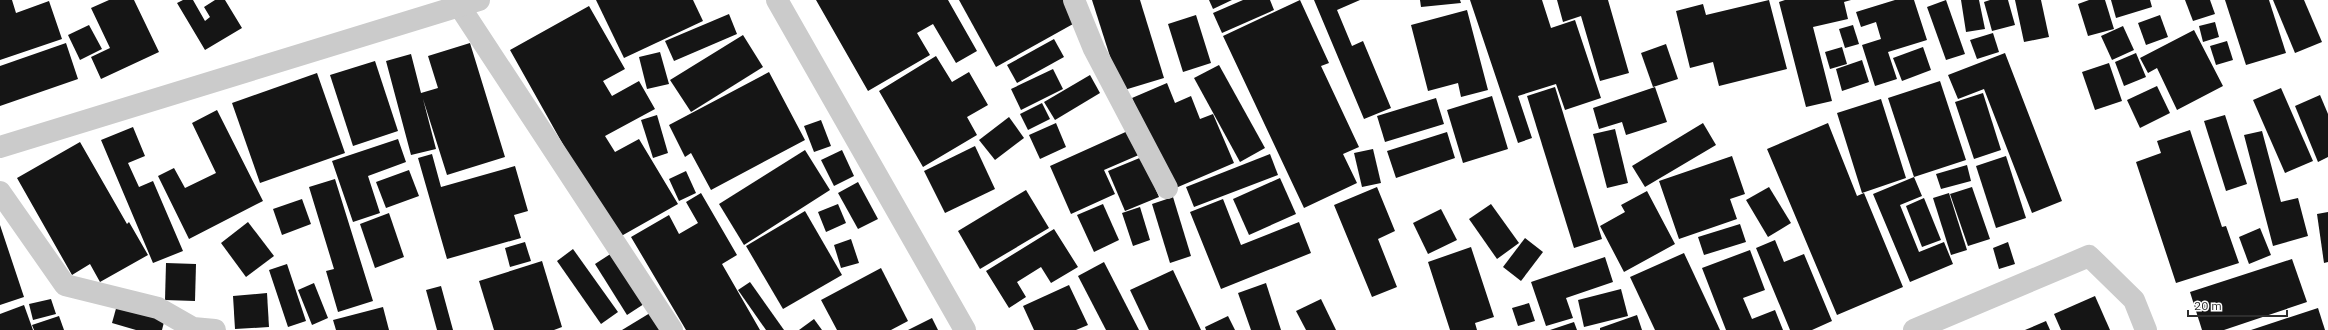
<svg xmlns="http://www.w3.org/2000/svg" width="2328" height="330" font-family="'IBM Plex Sans',sans-serif">
  <style>
    .building { fill: #151515 }
    .lines { fill: none; stroke-linecap: round; stroke-linejoin: round }
    .minor { stroke: #cbcbcb; stroke-width: 22 }
  </style>
  <rect width="100%" height="100%" fill="#fff"/>
  <!-- building -->
  <g class="building">
    <path d="M0,0H12L16,13L49,1L62,39L0,60Z"/>
    <path d="M109,0H134L159,52L101,79L91,57L110,48L91,8Z"/>
    <path d="M183,0H193L205,21L210,17L204,7L215,0H225L242,28L205,50L177,3Z"/>
    <path d="M596,0H693L703,21L624,58Z"/>
    <path d="M816,0H948L977,51L956,63L933,24L917,33L930,55L868,91Z"/>
    <path d="M959,0H1072L1082,19L996,67Z"/>
    <path d="M1092,0H1140L1164,78L1121,91Z"/>
    <path d="M1209,0H1232L1213,9Z"/>
    <path d="M1243,0H1270L1274,10L1222,33L1213,13Z"/>
    <path d="M1300,0L1329,63L1321,66L1359,147L1343,154L1357,183L1304,208L1223,36Z"/>
    <path d="M1314,0H1360L1337,10L1352,46L1363,41L1391,108L1364,119Z"/>
    <path d="M1420,0H1460L1461,3L1421,7Z"/>
    <path d="M1470,0H1542L1551,28L1575,20L1601,98L1565,110L1556,84L1518,96L1532,138L1518,143Z"/>
    <path d="M1557,0H1608L1629,73L1600,81L1581,16L1563,22Z"/>
    <path d="M1769,0L1787,69L1719,86L1713,62L1690,68L1676,11L1703,4L1706,15Z"/>
    <path d="M1785,0H1851L1844,2L1848,19L1813,27L1832,101L1806,107L1779,2Z"/>
    <path d="M1895,0H1914L1927,40L1888,52L1897,79L1875,86L1862,45L1881,39L1876,22L1861,27L1856,12Z"/>
    <path d="M1946,0L1965,54L1946,60L1927,7Z"/>
    <path d="M1961,0H1979L1985,29L1966,32Z"/>
    <path d="M1990,0H2008L2015,25L1992,31L1984,2Z"/>
    <path d="M2015,0H2041L2049,37L2024,42Z"/>
    <path d="M2089,0H2105L2114,29L2088,36L2078,4Z"/>
    <path d="M2111,0H2150L2152,7L2116,18Z"/>
    <path d="M2185,0H2210L2215,14L2193,21Z"/>
    <path d="M2225,0H2269L2286,53L2246,65Z"/>
    <path d="M2273,0H2304L2322,42L2295,53Z"/>
    <path d="M589,6L625,69L603,81L612,96L639,81L655,109L605,136L615,152L639,139L678,204L616,239L510,50Z"/>
    <path d="M1467,10L1488,90L1461,97L1458,83L1428,91L1411,25Z"/>
    <path d="M729,14L737,34L674,61L665,41Z"/>
    <path d="M1196,15L1211,63L1183,72L1168,24Z"/>
    <path d="M2160,15L2168,37L2146,45L2138,23Z"/>
    <path d="M2215,22L2219,37L2203,42L2199,26Z"/>
    <path d="M89,25L102,49L80,60L68,35Z"/>
    <path d="M1853,25L1859,44L1845,48L1839,29Z"/>
    <path d="M2123,26L2134,50L2112,60L2101,36Z"/>
    <path d="M2194,30L2223,86L2177,110L2157,68L2148,73L2140,58Z"/>
    <path d="M1993,33L1999,52L1977,59L1970,40Z"/>
    <path d="M743,35L763,67L691,112L670,80Z"/>
    <path d="M1054,39L1064,57L1017,83L1007,65Z"/>
    <path d="M2227,41L2233,60L2216,65L2210,46Z"/>
    <path d="M66,43L78,79L0,106V66Z"/>
    <path d="M470,43L505,157L447,175L423,99L436,149L411,155L386,61L411,54L421,93L438,88L428,56Z"/>
    <path d="M1666,44L1678,79L1653,87L1641,53Z"/>
    <path d="M1842,47L1847,64L1830,69L1825,52Z"/>
    <path d="M1923,47L1931,70L1902,81L1893,58Z"/>
    <path d="M660,52L669,84L647,89L639,57Z"/>
    <path d="M2005,53L2062,201L2032,213L1984,89L1958,99L1948,75Z"/>
    <path d="M2136,53L2146,77L2124,86L2115,62Z"/>
    <path d="M936,56L952,82L969,72L988,105L967,117L977,135L923,167L879,91Z"/>
    <path d="M1862,60L1869,82L1842,91L1836,69Z"/>
    <path d="M375,61L398,131L353,146L330,75Z"/>
    <path d="M2109,63L2122,101L2095,110L2082,72Z"/>
    <path d="M1219,65L1265,148L1240,162L1194,78Z"/>
    <path d="M1053,69L1063,89L1021,110L1011,89Z"/>
    <path d="M769,72L805,140L711,190L691,153L685,157L669,125Z"/>
    <path d="M317,73L345,153L260,183L232,103Z"/>
    <path d="M1090,75L1100,93L1055,120L1044,102Z"/>
    <path d="M1940,81L1966,160L1914,177L1888,98Z"/>
    <path d="M1167,83L1175,103L1191,96L1200,119L1213,114L1234,163L1171,190L1132,98Z"/>
    <path d="M2157,86L2170,113L2140,128L2127,100Z"/>
    <path d="M1555,87L1602,239L1574,248L1527,96Z"/>
    <path d="M1655,87L1667,122L1626,135L1622,122L1599,129L1593,108Z"/>
    <path d="M2281,88L2313,161L2285,173L2253,100Z"/>
    <path d="M1983,93L2001,150L1974,159L1955,102Z"/>
    <path d="M2320,95L2328,114V157L2318,162L2295,106Z"/>
    <path d="M1492,96L1508,149L1463,163L1447,110Z"/>
    <path d="M1436,98L1444,124L1385,142L1377,116Z"/>
    <path d="M1881,99L1906,178L1862,193L1837,113Z"/>
    <path d="M1042,103L1050,119L1028,130L1020,114Z"/>
    <path d="M217,110L263,201L189,239L158,176L174,168L185,188L216,173L192,123Z"/>
    <path d="M657,115L668,153L653,158L641,120Z"/>
    <path d="M2225,115L2247,184L2226,191L2204,121Z"/>
    <path d="M1009,117L1024,138L995,160L979,140Z"/>
    <path d="M821,120L831,146L814,152L804,126Z"/>
    <path d="M1056,123L1066,147L1040,159L1029,135Z"/>
    <path d="M1703,123L1716,145L1645,187L1632,166Z"/>
    <path d="M1828,123L1857,196L1864,193L1903,287L1837,315L1767,149Z"/>
    <path d="M133,127L145,156L128,163L139,187L153,181L183,251L153,263L101,140Z"/>
    <path d="M1615,129L1628,183L1607,188L1593,134Z"/>
    <path d="M1130,130L1141,154L1104,170L1115,194L1071,214L1050,166Z"/>
    <path d="M2190,130L2222,227L2226,226L2239,263L2176,283L2136,162L2161,153L2157,141Z"/>
    <path d="M2262,131L2281,202L2298,198L2308,236L2273,246L2244,135Z"/>
    <path d="M1447,132L1455,158L1396,178L1387,151Z"/>
    <path d="M398,139L406,162L368,176L380,213L353,222L332,161Z"/>
    <path d="M80,142L127,224L129,222L148,255L100,282L90,264L72,275L17,178Z"/>
    <path d="M975,146L995,189L945,213L924,171Z"/>
    <path d="M1373,149L1381,183L1362,187L1354,153Z"/>
    <path d="M805,150L830,190L744,245L719,204Z"/>
    <path d="M842,150L854,176L834,186L821,160Z"/>
    <path d="M432,154L441,187L515,166L528,211L514,215L521,238L447,259L418,158Z"/>
    <path d="M1270,154L1278,175L1194,207L1186,187Z"/>
    <path d="M1732,156L1745,194L1730,199L1737,219L1679,239L1659,181Z"/>
    <path d="M2006,156L2026,218L1996,228L1976,166Z"/>
    <path d="M1142,157L1159,197L1125,211L1108,171Z"/>
    <path d="M1967,165L1971,181L1941,189L1936,174Z"/>
    <path d="M409,170L419,196L386,208L376,182Z"/>
    <path d="M686,171L696,193L679,201L669,179Z"/>
    <path d="M1914,177L1922,196L1900,205L1919,252L1944,242L1953,264L1910,282L1873,194Z"/>
    <path d="M1280,178L1296,214L1249,235L1233,199Z"/>
    <path d="M335,179L373,301L338,312L326,271L334,269L309,187Z"/>
    <path d="M858,182L878,219L858,229L838,193Z"/>
    <path d="M1377,187L1395,231L1378,239L1397,287L1372,297L1334,205Z"/>
    <path d="M1769,187L1791,223L1768,237L1746,200Z"/>
    <path d="M1972,187L1990,239L1968,246L1950,194Z"/>
    <path d="M1026,190L1049,228L980,269L958,231Z"/>
    <path d="M1647,191L1675,244L1624,272L1600,226L1625,212L1621,205Z"/>
    <path d="M701,193L737,255L722,264L760,330H686L631,237L669,215L679,234L698,223L686,202Z"/>
    <path d="M1949,193L1967,250L1951,255L1933,198Z"/>
    <path d="M1173,197L1191,256L1170,263L1152,204Z"/>
    <path d="M1924,198L1941,240L1922,247L1906,206Z"/>
    <path d="M302,199L311,224L282,235L273,209Z"/>
    <path d="M1223,199L1241,245L1299,222L1311,253L1221,289L1190,212Z"/>
    <path d="M838,204L846,223L826,232L818,212Z"/>
    <path d="M1103,204L1119,240L1094,252L1077,215Z"/>
    <path d="M1491,204L1519,243L1497,259L1469,219Z"/>
    <path d="M1140,207L1150,240L1133,246L1122,213Z"/>
    <path d="M1441,209L1457,240L1428,254L1413,223Z"/>
    <path d="M805,211L842,275L783,309L746,246Z"/>
    <path d="M2328,212V262L2324,263L2317,214Z"/>
    <path d="M389,213L404,257L375,268L360,224Z"/>
    <path d="M248,222L274,256L246,277L221,243Z"/>
    <path d="M1740,224L1746,242L1704,255L1698,237Z"/>
    <path d="M0,225L24,297L0,305Z"/>
    <path d="M2260,228L2271,255L2249,264L2239,237Z"/>
    <path d="M1054,229L1078,267L1051,283L1041,267L1017,282L1026,297L1009,308L986,271Z"/>
    <path d="M1525,238L1543,252L1521,281L1503,267Z"/>
    <path d="M851,239L859,263L841,268L834,245Z"/>
    <path d="M1775,240L1784,262L1804,254L1832,321L1812,330H1790L1756,248Z"/>
    <path d="M525,242L531,261L510,267L505,248Z"/>
    <path d="M2008,242L2015,264L1999,269L1993,248Z"/>
    <path d="M1471,247L1494,317L1475,323L1477,330H1450L1428,262Z"/>
    <path d="M573,249L618,312L601,324L557,261Z"/>
    <path d="M1750,250L1765,290L1743,298L1752,319L1775,310L1783,330H1726L1702,268Z"/>
    <path d="M615,251L647,302L627,315L595,264Z"/>
    <path d="M1684,253L1720,330H1655L1630,277Z"/>
    <path d="M1605,257L1613,282L1566,298L1573,318L1546,326L1531,282Z"/>
    <path d="M2292,259L2307,302L2224,330H2202L2190,292Z"/>
    <path d="M542,261L562,327L554,330H494L479,281Z"/>
    <path d="M1104,262L1139,330H1106L1078,276Z"/>
    <path d="M166,263L196,264L195,301L165,300Z"/>
    <path d="M287,264L306,321L288,327L269,270Z"/>
    <path d="M881,268L908,321L891,330H837L821,300Z"/>
    <path d="M1173,270L1201,330H1149L1130,290Z"/>
    <path d="M750,282L784,330H766L738,290Z"/>
    <path d="M314,283L328,318L312,325L298,290Z"/>
    <path d="M1266,283L1281,330H1251L1238,293Z"/>
    <path d="M1069,285L1088,325L1076,330H1034L1023,306Z"/>
    <path d="M441,286L453,330H437L426,290Z"/>
    <path d="M1621,289L1628,316L1584,327L1578,300Z"/>
    <path d="M267,293L269,327L235,329L233,296Z"/>
    <path d="M2095,296L2110,330H2061L2054,314Z"/>
    <path d="M51,299L56,314L33,320L29,304Z"/>
    <path d="M1321,299L1336,330H1306L1296,311Z"/>
    <path d="M1529,303L1535,321L1518,326L1512,308Z"/>
    <path d="M24,305L33,330H0V314Z"/>
    <path d="M117,305L165,318L162,330H136L112,323Z"/>
    <path d="M383,307L389,330H336L333,320Z"/>
    <path d="M2318,308L2325,330H2251Z"/>
    <path d="M650,313L661,330H622Z"/>
    <path d="M1637,315L1642,330H1600V328Z"/>
    <path d="M59,316L64,330H34L32,325Z"/>
    <path d="M1228,316L1235,330H1206L1205,327Z"/>
    <path d="M932,318L938,330H908Z"/>
    <path d="M814,319L822,330H799Z"/>
    <path d="M2046,321L2050,330H2025Z"/>
    <path d="M1574,322L1577,330H1550Z"/>
  </g>
  <g class="lines">
    <!-- minor -->
    <g class="minor">
      <path d="M777,0L965,330"/>
      <path d="M1074,0L1094,49L1167,188"/>
      <path d="M460,7L672,330"/>
      <path d="M0,147L479,0"/>
      <path d="M0,192L65,285L158,308L193,328L215,330"/>
      <path d="M1914,330L2089,256L2134,300L2146,330"/>
    </g>
  </g>
  <!-- scale -->
  <path d="M2188 310v6h99v-6" fill="none" stroke="#2e2e2e" stroke-width="2"/>
  <text x="2194" y="310" font-size="12" fill="#2e2e2e" stroke="#ffffff" stroke-width="3" paint-order="stroke">20 m</text>
</svg>
